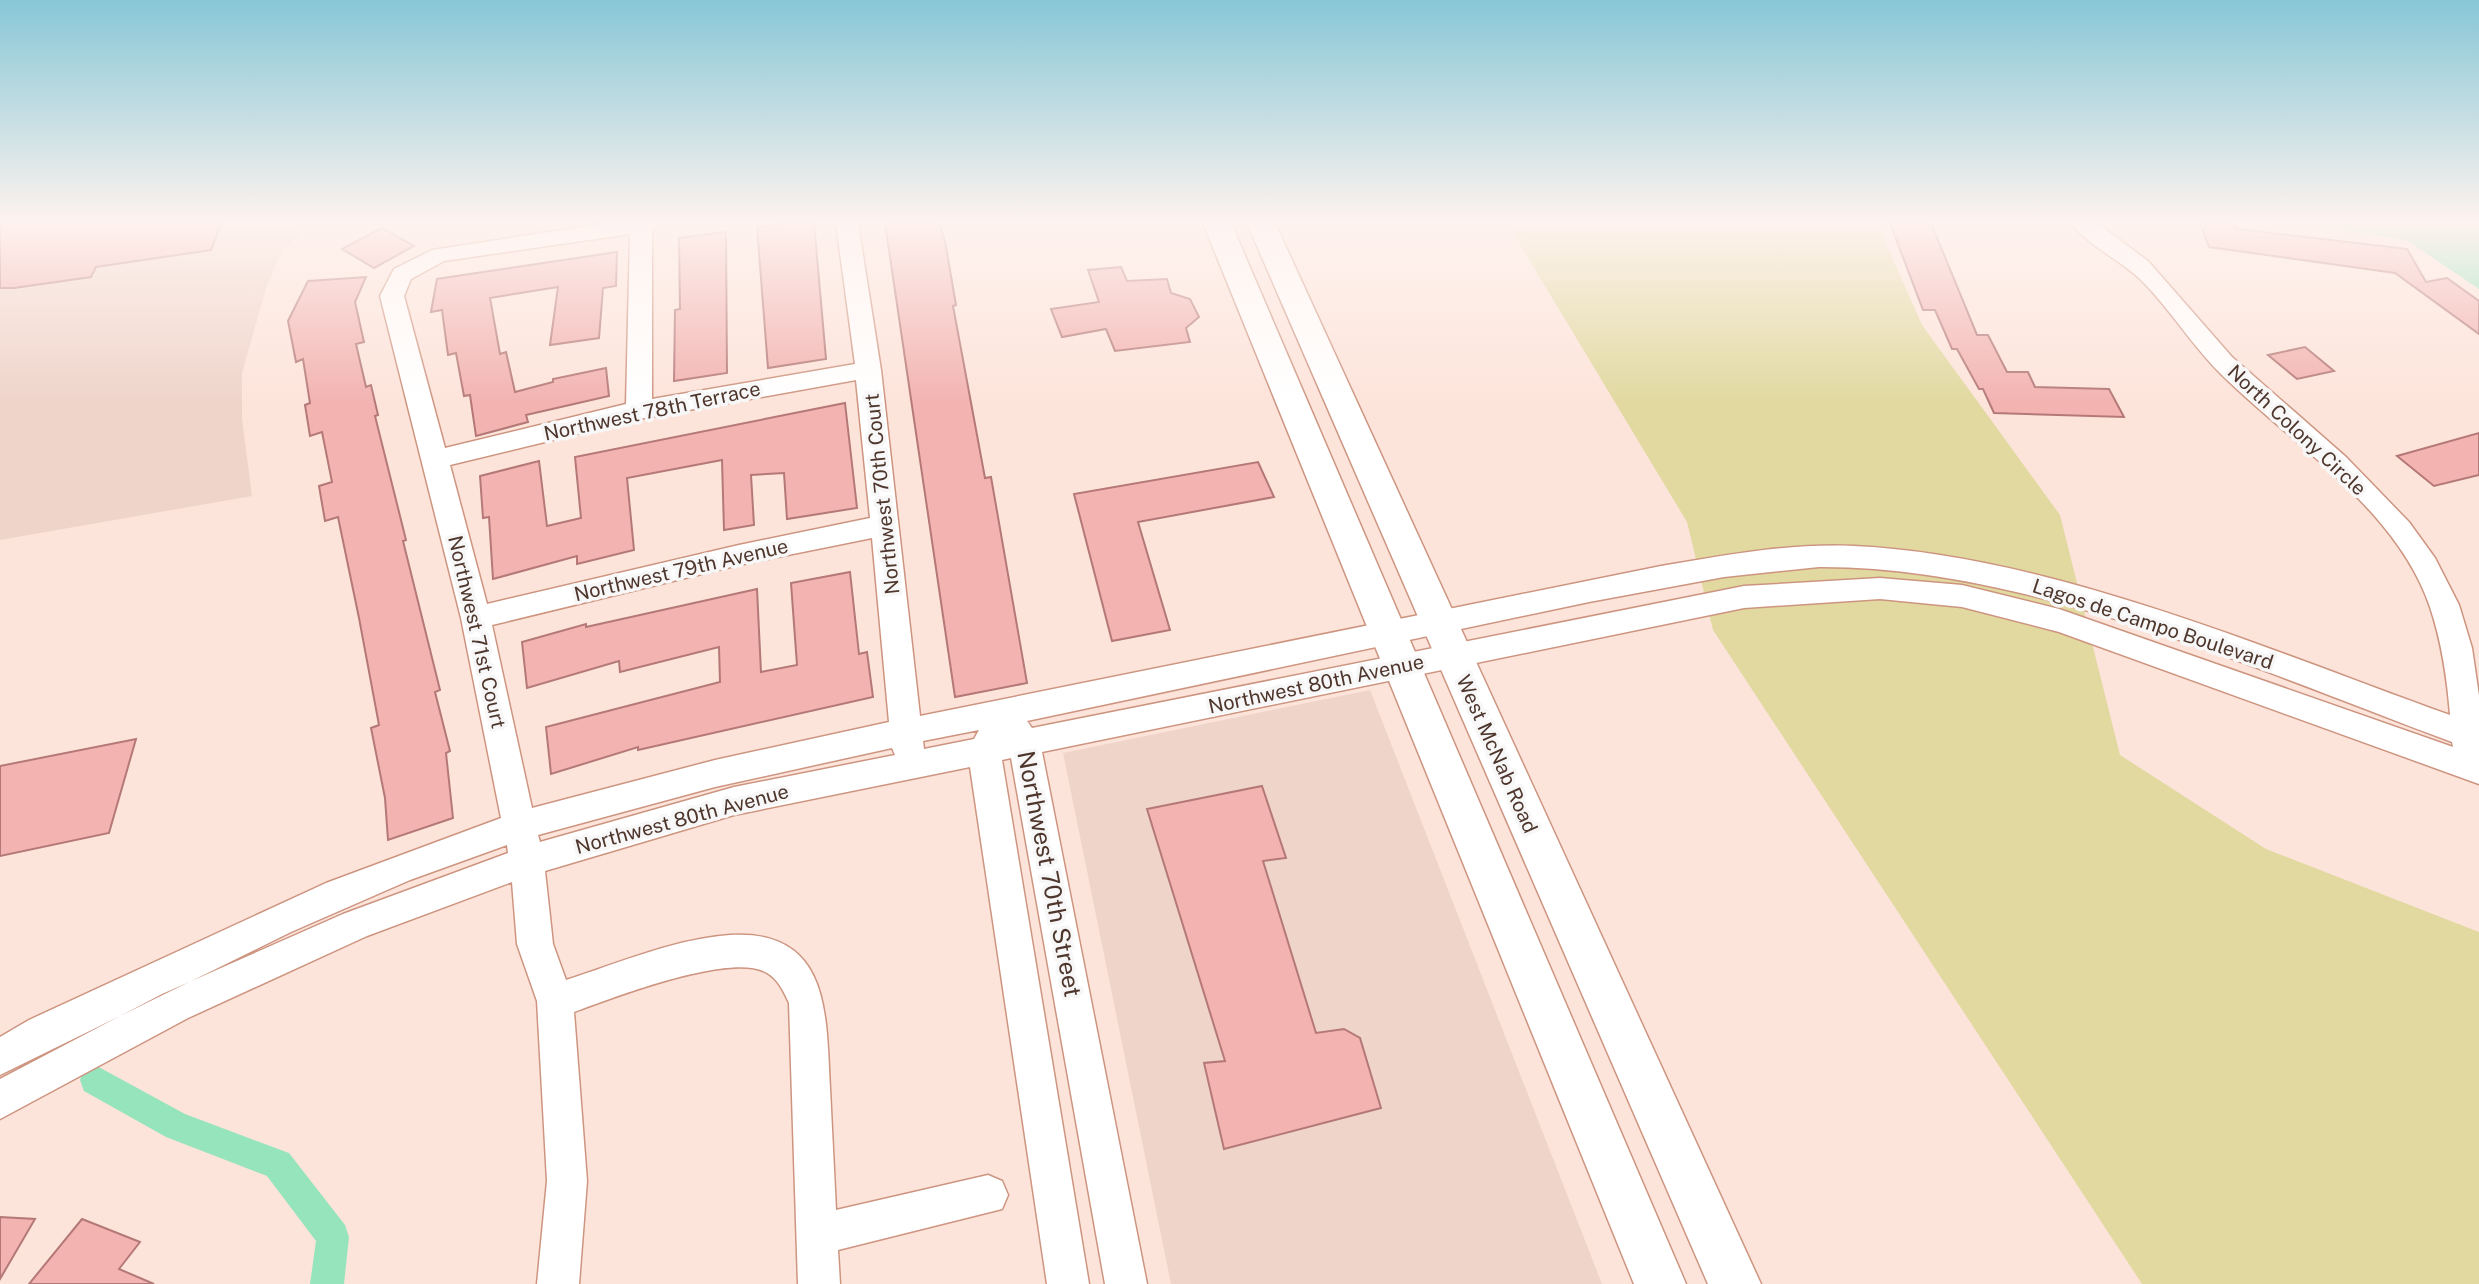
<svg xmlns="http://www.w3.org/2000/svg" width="2479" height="1284" font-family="'Public Sans',sans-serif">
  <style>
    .built { fill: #efd4ca }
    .green { fill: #e1d9a0 }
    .water { fill: #95e4bc }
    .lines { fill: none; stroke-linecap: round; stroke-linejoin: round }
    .canal { fill: #95e4bc; fill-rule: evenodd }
    .building { fill: #f2b3b1; stroke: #b47977; stroke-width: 2 }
    .minor-casing { stroke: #cd9580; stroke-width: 3 }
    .major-casing { stroke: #cd9580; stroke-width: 3 }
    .minor { fill: #fff; fill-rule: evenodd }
    .major { fill: #fff; fill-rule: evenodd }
    .labels { text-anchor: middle; stroke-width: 7; stroke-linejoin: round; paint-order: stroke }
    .street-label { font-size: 20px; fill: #4e362d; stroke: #f7f7f7 }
    .near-street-label { font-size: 24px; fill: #4e362d; stroke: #f7f7f7 }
  </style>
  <rect width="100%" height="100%" fill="#fde4db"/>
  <!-- built -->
  <g class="built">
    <path d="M0,223H304L299,236L283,249L267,285L242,373V419L252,496L0,540Z"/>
    <path d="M1370,690L1602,1284H1171L1063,753Z"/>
  </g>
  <!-- green -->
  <path class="green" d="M1507,223H1877L1922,325L2060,515L2120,755L2266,849L2479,932V1284H2142L1713,630L1687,522Z"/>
  <!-- water -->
  <path class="water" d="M2304,223H2471L2479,228V289L2408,241Z"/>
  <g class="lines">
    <!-- canal -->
    <path class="canal" d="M95,1065L185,1114L289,1153L345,1225L349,1237L344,1284H310L316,1241L267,1176L166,1137L84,1091L80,1080L84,1069Z"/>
  </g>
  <!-- building -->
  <g class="building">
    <path d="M0,223H221L211,250L96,267L91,277L14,288H0Z"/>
    <path d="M783,223H814L826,359L768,368L757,227Z"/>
    <path d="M885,223H939L945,241L956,305L953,306L985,478L991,477L1027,683L955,697Z"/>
    <path d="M1890,223H1931L1977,335H1988L2007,372H2028L2035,387L2109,389L2124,417L1994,413L1983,389H1979L1957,349H1952L1935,310H1923Z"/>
    <path d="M2200,223H2236L2237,229L2407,249L2426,282L2447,278L2479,301V334L2395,273L2209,247Z"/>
    <path d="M382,228L414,246L374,268L342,249Z"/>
    <path d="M726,232L727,373L674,381L675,310L680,309L679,238Z"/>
    <path d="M617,252L616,286L603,288L599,338L550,345L558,287L490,298L500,354L506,352L515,392L553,382V379L606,368L609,396L526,415L528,422L476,436L470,395L464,396L456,353L448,355L442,310L431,312L437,279Z"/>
    <path d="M1121,267L1127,281L1167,279L1171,293L1190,299L1199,317L1186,328L1190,342L1115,351L1106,329L1062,337L1051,309L1099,302L1088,270Z"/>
    <path d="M366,277L355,302L364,342L356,344L366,387L371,385L378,415L375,416L406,540L403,541L440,690L435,692L450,751L446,753L453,818L388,840L385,798L371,728L379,725L359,618L338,517L325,521L319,486L332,482L322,432L310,436L305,405L310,403L303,359L296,362L288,321L308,281Z"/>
    <path d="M2305,347L2334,371L2297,379L2268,355Z"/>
    <path d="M845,403L857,508L787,519L784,473L751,475L754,525L724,530L722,460L627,478L634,550L577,564V556L493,579L489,517L483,518L480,476L539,461L547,526L581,518L575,457Z"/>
    <path d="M2479,433V475L2434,486L2397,456Z"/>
    <path d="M1258,462L1274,497L1138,522L1170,630L1112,641L1074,494Z"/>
    <path d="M850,572L859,654L867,652L873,697L638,750V747L551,774L546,727L720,682L719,647L620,672L619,661L527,688L522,642L586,624V627L757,589L761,672L797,665L791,583Z"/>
    <path d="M136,739L109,833L0,856V766Z"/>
    <path d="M1262,786L1286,858L1263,861L1316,1033L1344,1029L1360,1038L1381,1108L1224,1149L1204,1063L1225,1061L1147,809Z"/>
    <path d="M0,1217L35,1219L0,1279Z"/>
    <path d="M82,1219L140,1242L119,1269L154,1284H29Z"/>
  </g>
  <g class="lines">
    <defs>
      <path id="minor" d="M607,223H666L652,230V399L855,364L836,223H858L881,370L920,716L1661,566C1725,555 1790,543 1854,546C2049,555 2266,649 2450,715C2447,678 2442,643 2430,607C2397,510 2296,447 2225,378C2194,349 2172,311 2142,281C2121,260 2088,246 2071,223H2097L2148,261L2232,357L2346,457L2409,522L2435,558L2459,605L2472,648L2479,696V784L2059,632L1962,607L1880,599L1744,608L1042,752L1147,1284H1105L1011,758L1002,760L1089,1284H1047L970,767L734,815L545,871L553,944L566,980C619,963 674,939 730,935C831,929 826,1016 830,1088C832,1129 834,1169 836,1210L988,1175L1002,1181L1008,1195L1002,1209L838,1250L840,1284H798L789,1003C784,992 778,979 767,973C733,951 612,998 574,1012L587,1181L579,1284H537L547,1181L537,1001L517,944L512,882L367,936L188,1018L0,1119V1079L162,994L343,914L508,853L507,845L410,880L291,932L0,1075V1037L29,1020L326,883L501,818L461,618L380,296L394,269L432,250ZM630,234L626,404L445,448L404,296L411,279L444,261ZM856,380L870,518L739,545L487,604L450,465L639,419ZM872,538L889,722L715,760L532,808L492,625L739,565ZM1819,567C2028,566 2257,670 2452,742L2453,747L2059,609L1962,585L1880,578L1744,586L1032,728L1027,721L1589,602L1724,577ZM979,730L974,739L924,749L923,741ZM892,748L895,755L734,787L540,842L538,835L715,787Z"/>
      <g id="major">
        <path d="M1203,223H1231L1686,1284H1634Z"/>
        <path d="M1247,223H1275L1761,1284H1708Z"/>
      </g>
    </defs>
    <!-- minor casing -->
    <use href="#minor" class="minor-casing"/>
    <!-- major casing -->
    <use href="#major" class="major-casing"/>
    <!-- minor -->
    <use href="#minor" class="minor"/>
    <!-- major -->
    <use href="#major" class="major"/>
  </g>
  <!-- sky -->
  <linearGradient id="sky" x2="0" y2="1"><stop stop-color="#87c7d6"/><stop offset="0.55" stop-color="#fef3ef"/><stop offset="1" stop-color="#fef3ef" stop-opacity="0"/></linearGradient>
  <rect width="2479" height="403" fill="url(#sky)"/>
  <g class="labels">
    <!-- street labels -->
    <g class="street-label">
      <text transform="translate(652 411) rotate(-12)" y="7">Northwest 78th Terrace</text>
      <text transform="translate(2297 430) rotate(43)" y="7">North Colony Circle</text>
      <text transform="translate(882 494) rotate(-96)" y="7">Northwest 70th Court</text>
      <text transform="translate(681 570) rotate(-13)" y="7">Northwest 79th Avenue</text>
      <text transform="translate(2153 624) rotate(18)" y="7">Lagos de Campo Boulevard</text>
      <text transform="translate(477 632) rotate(77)" y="7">Northwest 71st Court</text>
      <text transform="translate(1316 684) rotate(-12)" y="7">Northwest 80th Avenue</text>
      <text transform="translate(1497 754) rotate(66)" y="7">West McNab Road</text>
      <text transform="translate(682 819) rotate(-15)" y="7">Northwest 80th Avenue</text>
    </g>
    <!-- near-street labels -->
    <g class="near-street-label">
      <text transform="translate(1049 874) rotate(79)" y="8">Northwest 70th Street</text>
    </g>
  </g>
</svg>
